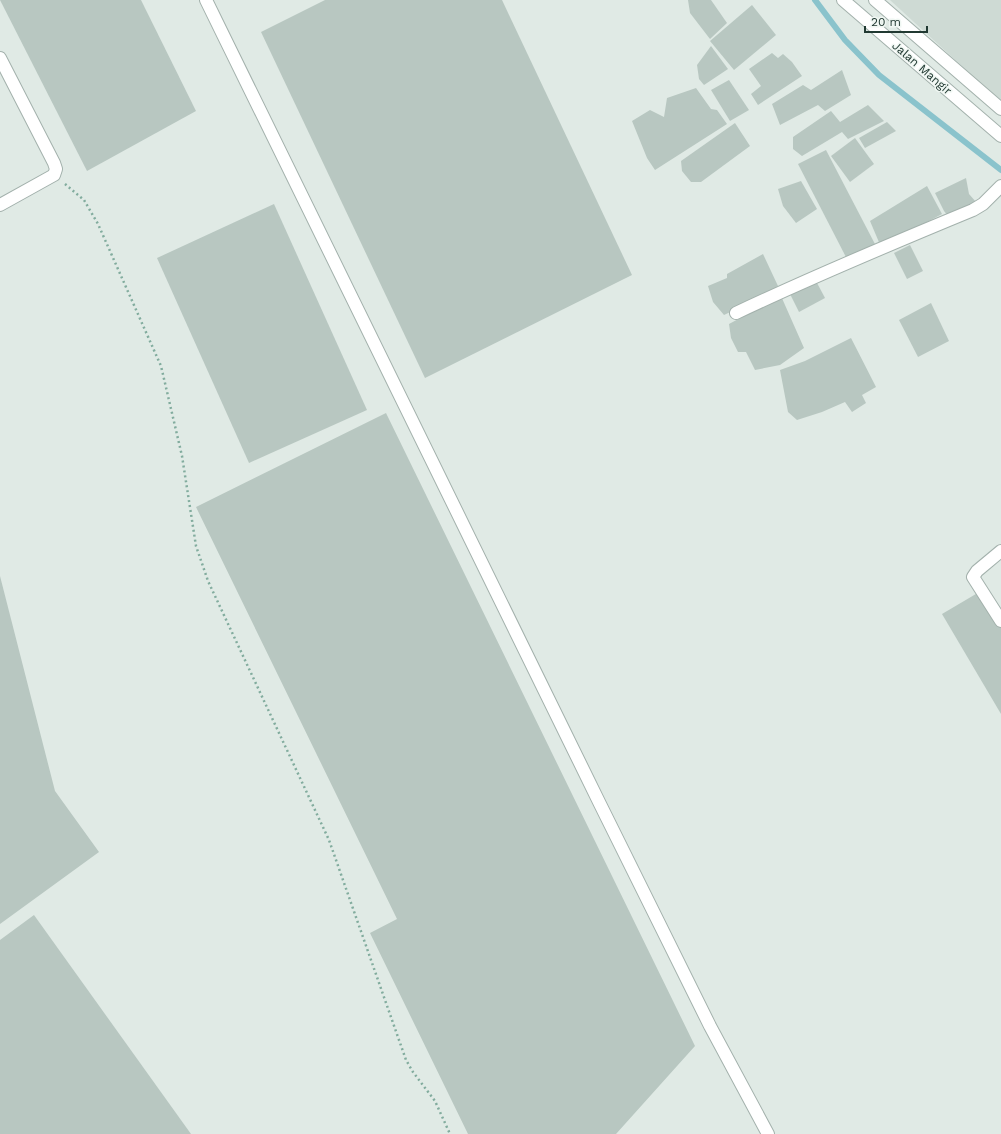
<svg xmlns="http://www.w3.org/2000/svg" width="1001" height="1134" font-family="'Work Sans',sans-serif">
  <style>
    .built { fill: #cedad4 }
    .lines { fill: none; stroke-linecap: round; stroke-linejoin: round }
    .stream { stroke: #8ac3cc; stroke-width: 6 }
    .building { fill: #b8c7c1 }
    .minor-casing { stroke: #a3b1ac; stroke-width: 14 }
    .path { stroke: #82ac9e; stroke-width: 2.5; stroke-dasharray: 2 3; stroke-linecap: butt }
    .minor { stroke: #fff; stroke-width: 12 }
    .labels { text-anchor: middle; stroke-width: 3; stroke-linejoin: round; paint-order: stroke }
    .street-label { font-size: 12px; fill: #213932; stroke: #f0f7f3 }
  </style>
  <rect width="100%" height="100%" fill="#e0eae5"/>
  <!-- built -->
  <path class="built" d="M890,0H1001V102Z"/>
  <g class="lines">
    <!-- stream -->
    <path class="stream" d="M815,0L845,40L879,75L1001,170"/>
  </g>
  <!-- building -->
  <g class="building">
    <path d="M0,0H141L196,111L87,171Z"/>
    <path d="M325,0H502L632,275L425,378L261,32Z"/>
    <path d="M688,0H711L727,23L710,39L690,13Z"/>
    <path d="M752,5L776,35L734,70L710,41Z"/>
    <path d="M711,46L728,69L704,85L699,79L697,65Z"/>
    <path d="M772,53L778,58L783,54L792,62L802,76L758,105L751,94L761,86L749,69Z"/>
    <path d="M842,70L851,95L825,111L818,105L780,125L772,104L803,85L811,90Z"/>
    <path d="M729,80L749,110L730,121L711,90Z"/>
    <path d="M696,88L711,109L717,110L727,124L655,170L647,158L632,121L650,110L664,117L667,98Z"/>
    <path d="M868,105L884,121L848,139L842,132L802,156L793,149V137L831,111L840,122Z"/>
    <path d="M887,122L896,131L865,148L859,138Z"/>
    <path d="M735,123L750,146L701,182H691L682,171L681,161Z"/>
    <path d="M855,138L874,164L850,182L831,156Z"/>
    <path d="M826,150L876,246L848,261L798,164Z"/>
    <path d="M966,178L969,194L976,202L949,217L944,211L935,193Z"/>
    <path d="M801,181L817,209L796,223L783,206L778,189Z"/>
    <path d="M927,186L942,214L881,247L870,221Z"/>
    <path d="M274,204L367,410L249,463L157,258Z"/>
    <path d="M910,245L923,271L907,279L894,253Z"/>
    <path d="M763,254L778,286L747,304L724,315L713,302L708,286L727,278V274Z"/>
    <path d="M816,281L825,298L799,312L790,294Z"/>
    <path d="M781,296L804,348L780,365L755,370L746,352H738L731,338L729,324Z"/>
    <path d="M931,303L949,341L918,357L899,320Z"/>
    <path d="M851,338L876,387L862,395L866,403L852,412L845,402L822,412L797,420L788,412L780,370L805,361Z"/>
    <path d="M386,413L695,1046L616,1134H468L370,933L397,919L196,507Z"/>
    <path d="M0,576L55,791L99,852L0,924Z"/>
    <path d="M981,591L1001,625V714L942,614Z"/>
    <path d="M34,915L191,1134H0V940Z"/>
  </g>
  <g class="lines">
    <defs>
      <g id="minor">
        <path d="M206,0L600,804L710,1026L768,1134"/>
        <path d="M843,0L1001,136"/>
        <path d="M875,0L1001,109"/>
        <path d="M0,58L54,163L56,169L54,175L0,205"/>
        <path d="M736,313C814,276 893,243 973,210L983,204L1001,186"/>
        <path d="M1001,551L977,571L973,577L1001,621"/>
      </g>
    </defs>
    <!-- minor casing -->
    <use href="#minor" class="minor-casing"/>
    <!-- path -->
    <path class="path" d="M65,184L84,200L98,224L161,366L182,456L196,546L208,581L329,840L406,1060L413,1072L435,1101L450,1134"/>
    <!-- minor -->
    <use href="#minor" class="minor"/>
  </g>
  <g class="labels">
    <!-- street labels -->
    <g class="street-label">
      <text transform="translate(922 68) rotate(41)" y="4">Jalan Mangir</text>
    </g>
  </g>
  <!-- scale -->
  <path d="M865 26v6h62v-6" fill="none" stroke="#213932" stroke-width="2"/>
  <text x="871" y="26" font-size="12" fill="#213932" stroke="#f0f7f3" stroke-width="3" paint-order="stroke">20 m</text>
</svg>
